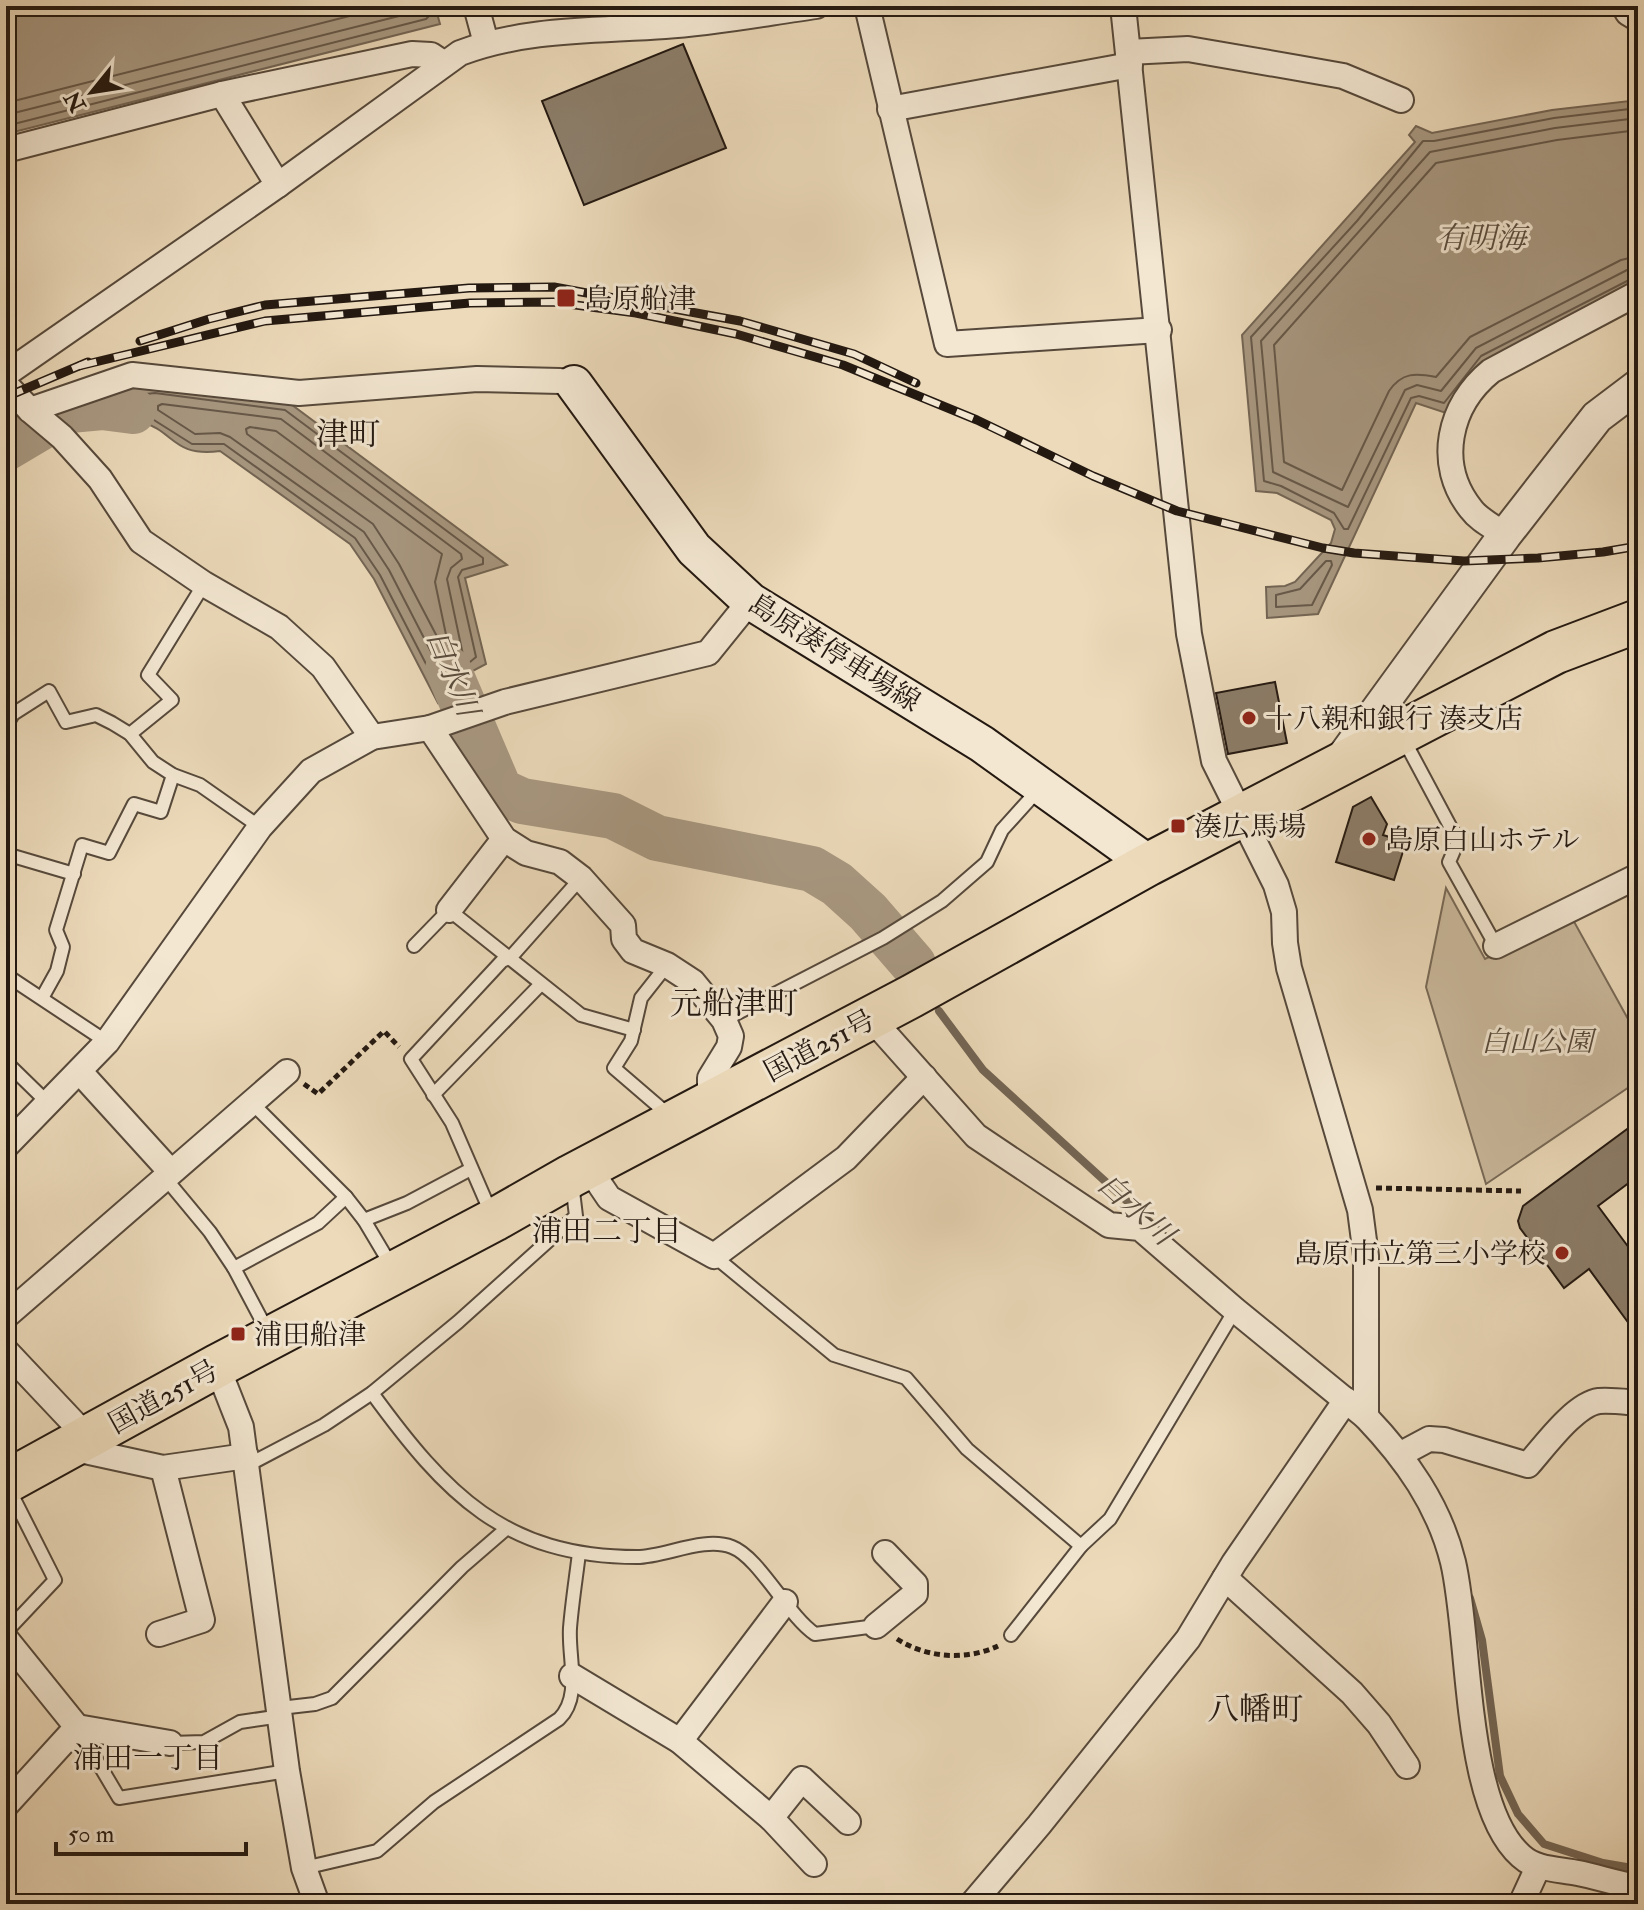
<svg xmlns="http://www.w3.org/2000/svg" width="1644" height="1910" font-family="'IM FELL Double Pica','Noto Serif JP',serif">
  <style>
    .green { fill: #cab99d; stroke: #776957; stroke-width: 2 }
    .water { fill: #a89881; stroke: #736554; stroke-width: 2 }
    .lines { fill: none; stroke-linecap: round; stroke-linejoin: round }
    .shore { stroke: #665849; stroke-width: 2 }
    .stream { stroke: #736554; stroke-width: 8 }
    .river { stroke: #a89881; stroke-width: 46 }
    .building { fill: #8c7d69; stroke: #241911; stroke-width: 2 }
    .service-casing { stroke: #56493b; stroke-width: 16 }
    .minor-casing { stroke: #56493b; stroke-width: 28 }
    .tertiary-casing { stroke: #56493b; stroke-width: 36 }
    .secondary-casing { stroke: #241911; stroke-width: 40 }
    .trunk-casing { stroke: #241911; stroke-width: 46 }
    .path { stroke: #241911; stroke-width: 5; stroke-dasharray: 6 4; stroke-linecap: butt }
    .service { stroke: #f3e7d2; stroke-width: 12 }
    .minor { stroke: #f3e7d2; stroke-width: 24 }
    .tertiary { stroke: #f3e7d2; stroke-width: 32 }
    .secondary { stroke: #f3e7d2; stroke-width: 36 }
    .trunk { stroke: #ecdaba; stroke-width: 42 }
    .rail-casing { stroke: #241911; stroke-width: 9 }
    .rail { stroke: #f3e7d2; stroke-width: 6; stroke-dasharray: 18; stroke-linecap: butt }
    .poi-dot { fill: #8f2418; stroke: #f3e7d2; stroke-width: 3 }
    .labels { text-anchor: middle; stroke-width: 6; stroke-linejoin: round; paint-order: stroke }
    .poi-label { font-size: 28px; fill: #241911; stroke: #f3e7d2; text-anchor: start }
    .street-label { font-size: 28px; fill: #241911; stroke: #f3e7d2 }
    .park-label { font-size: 28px; font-style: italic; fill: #56493b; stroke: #f3e7d2 }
    .water-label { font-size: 30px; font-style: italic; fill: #594c3e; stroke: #f3e7d2 }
    .neighbourhood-label { font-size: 30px; fill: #241911; stroke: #f3e7d2 }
    .quarter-label { font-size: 32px; fill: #241911; stroke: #f3e7d2 }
  </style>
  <rect width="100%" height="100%" fill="#ecdaba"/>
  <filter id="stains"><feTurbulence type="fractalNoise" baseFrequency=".0025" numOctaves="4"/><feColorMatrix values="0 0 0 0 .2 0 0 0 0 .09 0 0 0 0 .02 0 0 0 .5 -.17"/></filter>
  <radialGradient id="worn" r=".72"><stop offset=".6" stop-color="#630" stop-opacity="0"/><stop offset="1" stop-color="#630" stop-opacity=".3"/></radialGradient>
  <!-- green -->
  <path class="green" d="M1446,888L1485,959L1572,918L1638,1037V1081L1486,1184L1426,987Z"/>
  <!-- water -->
  <g class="water">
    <path d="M6,6H435L440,24L6,134Z"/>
    <path d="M1638,100V285L1446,413L1416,403L1318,614L1267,618L1266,587L1285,586L1295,582L1331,543L1335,529L1331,520L1277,493L1256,491L1242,335L1415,142L1409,135L1416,126L1432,133L1552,110Z"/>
    <path d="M135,386L288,402L507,565L465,578L486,664L465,675L473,693L466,697L469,704L450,713L443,700L438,703L374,579L350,544L220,451C172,457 176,432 140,421C118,415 93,416 71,415L70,403Z"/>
    <path d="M33,422L46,431L6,463V443Z"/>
  </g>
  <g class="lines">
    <!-- shore -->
    <g class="shore">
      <path d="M6,103L389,6"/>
      <path d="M1638,108L1554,118L1434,141H1423L1357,221L1251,337L1264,481L1281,486L1334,513L1344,529H1348L1411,398L1419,396L1444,403L1481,356L1631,279L1638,278"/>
      <path d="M6,115L415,12L418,6"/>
      <path d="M1638,118L1555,128L1430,152L1261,341L1273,472L1348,507L1405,390L1417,385L1441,391L1476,348L1627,270L1638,268"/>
      <path d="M6,126L426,19L429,16L428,6"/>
      <path d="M1638,130L1557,140L1436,163L1274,345L1284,462L1342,490L1389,391C1402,372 1416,373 1436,377L1470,337L1621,260L1638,256"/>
      <path d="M155,393L285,410L483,558V564L462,570L458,577L476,657L458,672L462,689L457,700L453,701L440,691L380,575L355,538L224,444H192L146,415L105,409L102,406L104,401L118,397Z"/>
      <path d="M162,404L281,419L461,554L462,559L451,568L447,579L463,655L453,662L447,671H441L389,570L364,532L230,437L220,433L195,434L158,410V406Z"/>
      <path d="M250,427L276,431L442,554L435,582L449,649L443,648L399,564L373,524L247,434L246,429Z"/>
      <path d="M1326,561H1331L1332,565L1312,605L1276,607V595L1300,589Z"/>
    </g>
    <!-- stream -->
    <g class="stream">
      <path d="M939,1011L983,1070L1151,1223"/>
      <path d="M1470,1598L1482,1640L1500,1776L1518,1814L1544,1844L1603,1863L1638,1869"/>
    </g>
    <!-- river -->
    <g class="river">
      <path d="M6,448L70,410L102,407L133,411"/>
      <path d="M448,669L500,791L522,801L613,816L657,838L812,869L837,884L868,912L913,964"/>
    </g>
  </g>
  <!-- building -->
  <g class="building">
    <path d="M683,44L726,148L584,205L542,101Z"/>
    <path d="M1275,682L1287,743L1228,754L1216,693Z"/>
    <path d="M1371,797L1387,824L1383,835L1406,842L1394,880L1336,862L1353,807Z"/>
    <path d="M1638,1121V1176L1598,1206L1638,1260V1336L1589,1269L1564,1288L1520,1228L1518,1221L1523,1206Z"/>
  </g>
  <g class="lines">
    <defs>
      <g id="service">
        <path d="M6,726L13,714L49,691L66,722L96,715L112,723L130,734L153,762L173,775L200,785L260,827"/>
        <path d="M130,734L172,700L148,675L204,584"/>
        <path d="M1404,740L1458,841L1449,862L1496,946"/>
        <path d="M6,854L74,874"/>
        <path d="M414,946L449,910L581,1015L634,1030"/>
        <path d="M667,965L641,998L631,1041L614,1068L671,1117"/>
        <path d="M6,975L107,1042"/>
        <path d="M42,998L57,971L63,947L56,930L82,845L109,853L134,804L161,812L173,775"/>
        <path d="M724,1020L883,938L942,901L987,862L1002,830L1039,789"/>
        <path d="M6,1062L48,1103"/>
        <path d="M433,1095L541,984"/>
        <path d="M252,1103L346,1197L364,1220L392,1267"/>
        <path d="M166,1179L210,1232L234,1268L268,1332"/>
        <path d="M491,1213L452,1123L411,1059L502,961L511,957L581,878"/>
        <path d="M364,1220L407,1203L471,1169"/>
        <path d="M714,1256L834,1355L906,1378L967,1449L1081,1546"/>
        <path d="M234,1268L318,1223L346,1197"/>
        <path d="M372,1393C445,1493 504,1557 637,1557C665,1557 704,1536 732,1547C759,1557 788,1616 815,1634L876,1626"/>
        <path d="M248,1465L324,1425L372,1393L458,1322L576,1216L572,1183"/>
        <path d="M6,1632L55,1580L9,1489"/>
        <path d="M1011,1635L1081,1546L1110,1519L1235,1310"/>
        <path d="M280,1708L315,1704L332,1698L462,1567L506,1529"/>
        <path d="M77,1727L119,1798L287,1771"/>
        <path d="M170,1743L204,1742L240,1722L281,1716"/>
        <path d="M304,1868L377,1851L434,1802L559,1719C582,1697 568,1658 570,1628C572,1603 576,1578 579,1553"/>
      </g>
      <g id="minor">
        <path d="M476,6L486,43"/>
        <path d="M867,6L947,344L1159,330"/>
        <path d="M1123,6L1189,634L1214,761L1276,885L1284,912L1285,943L1289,968L1360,1210L1366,1256V1417C1406,1459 1439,1505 1453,1562C1471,1637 1463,1805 1521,1856C1536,1870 1559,1869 1578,1873C1598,1877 1618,1884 1638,1887"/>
        <path d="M1624,6L1628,13L1638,19"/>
        <path d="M1128,52L1188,49L1298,68L1343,76L1401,100"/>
        <path d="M222,94L412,54L431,55L443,63"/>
        <path d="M890,109L1130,65"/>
        <path d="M6,150L222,94L278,185"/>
        <path d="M6,374L278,185L460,53C526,28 596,31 665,26C715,23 766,13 816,6"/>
        <path d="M6,385L30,410L62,437L100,479L141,541L204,584L279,627L323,667L372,737"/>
        <path d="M30,410L132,375L299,393L477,379L560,381L574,384"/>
        <path d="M1505,535C1494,527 1479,520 1471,509C1435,464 1449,405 1491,371L1638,293"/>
        <path d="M430,728L504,839L526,853L560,862L581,878L623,925L624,939L633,951L667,965L693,982L724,1020L731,1036L729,1047L710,1078V1104"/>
        <path d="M449,910L504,839"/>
        <path d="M1496,946L1638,876"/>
        <path d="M871,1018L976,1136L1109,1225L1140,1228L1235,1310L1366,1417"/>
        <path d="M80,1072L170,1171"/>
        <path d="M6,1146L107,1042L260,827L311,771L372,737L430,728L505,702L708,653L750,601"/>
        <path d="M588,1167L609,1198L714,1256L846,1158L924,1077"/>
        <path d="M6,1316L287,1072"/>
        <path d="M6,1351L88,1438"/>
        <path d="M217,1366L241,1427L287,1771L304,1868L317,1904"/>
        <path d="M71,1448L163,1468L246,1456"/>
        <path d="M1401,1454L1429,1439L1444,1440L1528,1465C1544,1447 1575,1404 1599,1401C1611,1400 1626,1402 1638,1403"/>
        <path d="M1225,1578L1352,1693L1379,1724L1407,1766"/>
        <path d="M876,1626L915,1594V1584L885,1553"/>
        <path d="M159,1634L202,1620L163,1468"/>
        <path d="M6,1639L77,1727L6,1805"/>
        <path d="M572,1676L680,1741L771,1818L802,1779L848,1822"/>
        <path d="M77,1727L170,1743"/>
        <path d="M680,1741L785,1602"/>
        <path d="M771,1818L814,1864"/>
        <path d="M972,1904L1039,1825L1188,1639L1234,1563L1346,1400"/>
        <path d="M1521,1904L1538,1867"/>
      </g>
      <path id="tertiary" d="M1339,763L1505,535L1597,417L1638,386"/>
      <path id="secondary" d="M574,384L694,549L750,601L982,744L1149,864"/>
      <path id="trunk" d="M6,1482L217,1366L494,1220L571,1176L912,996L1149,864L1556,652L1638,621"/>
    </defs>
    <!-- service casing -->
    <use href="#service" class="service-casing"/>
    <!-- minor casing -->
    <use href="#minor" class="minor-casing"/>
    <!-- tertiary casing -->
    <use href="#tertiary" class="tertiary-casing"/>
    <!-- secondary casing -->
    <use href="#secondary" class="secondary-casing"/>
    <!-- trunk casing -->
    <use href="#trunk" class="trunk-casing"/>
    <!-- path -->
    <g class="path">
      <path d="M304,1084L318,1094L384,1031L399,1047"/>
      <path d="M1376,1188L1521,1191"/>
      <path d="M897,1639C927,1658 965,1661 998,1646"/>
    </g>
    <!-- service -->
    <use href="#service" class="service"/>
    <!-- minor -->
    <use href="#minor" class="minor"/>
    <!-- tertiary -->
    <use href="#tertiary" class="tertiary"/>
    <!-- secondary -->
    <use href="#secondary" class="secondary"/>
    <!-- trunk -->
    <use href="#trunk" class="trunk"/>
    <defs>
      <g id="rail">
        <path d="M140,341L209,319L265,305L469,288L554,287L740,321L854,354L916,383"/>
        <path d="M79,366L265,321L470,303L553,302L636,313L736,334L843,365L977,420L1093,476L1177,511L1323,548L1354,553L1464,561L1538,558L1603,552L1638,546"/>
        <path d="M6,397L88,362"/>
      </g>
    </defs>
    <!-- rail casing -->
    <use href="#rail" class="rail-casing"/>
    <!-- rail -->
    <use href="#rail" class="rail"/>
  </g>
  <!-- markers -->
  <g class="poi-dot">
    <rect x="556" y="288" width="20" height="20" rx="4"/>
    <circle cx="1249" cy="718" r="8"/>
    <rect x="1170" y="818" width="16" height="16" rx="4"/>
    <circle cx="1369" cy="839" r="8"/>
    <circle cx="1562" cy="1253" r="8"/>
    <rect x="230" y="1326" width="16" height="16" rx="4"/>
  </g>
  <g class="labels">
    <!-- poi labels -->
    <g class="poi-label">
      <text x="584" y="308">島原船津</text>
      <text x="1265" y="728">十八親和銀行 湊支店</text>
      <text x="1194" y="836">湊広馬場</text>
      <text x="1385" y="849">島原白山ホテル</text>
      <text x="1546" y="1263" text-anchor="end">島原市立第三小学校</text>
      <text x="254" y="1344">浦田船津</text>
    </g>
    <!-- street labels -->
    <g class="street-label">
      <text transform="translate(835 652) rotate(32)" y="10">島原湊停車場線</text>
      <text transform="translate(819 1045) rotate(-28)" y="10">国道251号</text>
      <text transform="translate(163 1396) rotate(-29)" y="10">国道251号</text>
    </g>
    <!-- park labels -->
    <g class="park-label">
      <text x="1537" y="1051">白山公園</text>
    </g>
    <!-- water labels -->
    <g class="water-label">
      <text x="1481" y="248">有明海</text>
      <text transform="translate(453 673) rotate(68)" y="10">白水川</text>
      <text transform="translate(1136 1209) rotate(42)" y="10">白水川</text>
    </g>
    <!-- neighbourhood labels -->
    <g class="neighbourhood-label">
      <text x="607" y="1241">浦田二丁目</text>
      <text x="148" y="1768">浦田一丁目</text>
    </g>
    <!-- quarter labels -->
    <g class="quarter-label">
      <text x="348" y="445">津町</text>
      <text x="734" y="1014">元船津町</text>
      <text x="1255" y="1720">八幡町</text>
    </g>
  </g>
  <!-- margin -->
  <rect width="1644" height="1910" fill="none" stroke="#ecdaba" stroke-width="32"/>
  <rect x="8" y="8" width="1628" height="1894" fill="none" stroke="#241911" stroke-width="4"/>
  <rect x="16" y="16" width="1612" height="1878" fill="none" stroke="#241911" stroke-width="2"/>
  <!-- north arrow -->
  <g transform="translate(92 92) rotate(240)" stroke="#f3e7d2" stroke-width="6" paint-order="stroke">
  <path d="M0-6L14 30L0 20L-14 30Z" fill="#241911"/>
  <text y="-12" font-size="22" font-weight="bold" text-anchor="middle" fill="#241911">N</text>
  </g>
  <!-- scale -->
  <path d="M56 1842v12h190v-12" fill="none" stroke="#241911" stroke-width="4"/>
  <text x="68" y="1842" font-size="24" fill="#241911" stroke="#f3e7d2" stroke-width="6" paint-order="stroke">50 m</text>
  <rect width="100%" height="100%" filter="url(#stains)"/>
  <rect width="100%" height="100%" fill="url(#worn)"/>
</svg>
